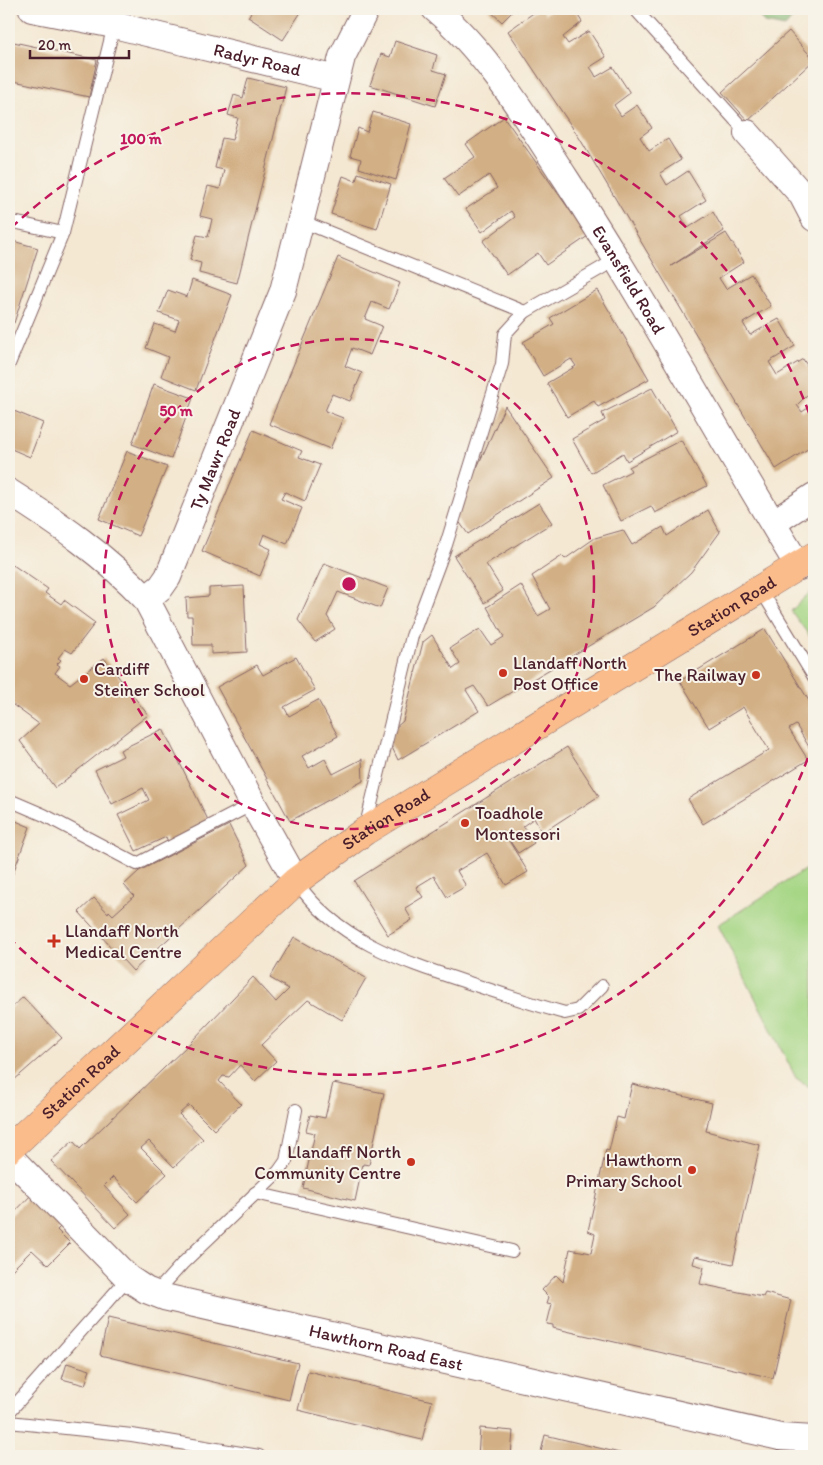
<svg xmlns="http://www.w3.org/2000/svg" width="823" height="1465" font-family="Itim,sans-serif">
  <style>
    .green { fill: #a5d684; stroke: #787a58 }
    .forest { fill: #84b772; stroke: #676b4e }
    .building { fill: #d2af84 }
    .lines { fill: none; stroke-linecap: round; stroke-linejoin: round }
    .lane-casing { stroke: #866566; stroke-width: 14 }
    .street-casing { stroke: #866566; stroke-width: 28 }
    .primary-casing { stroke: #866566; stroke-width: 29 }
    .lane { stroke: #fff; stroke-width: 12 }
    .street { stroke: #fff; stroke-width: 26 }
    .primary { stroke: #fabc8b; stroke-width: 28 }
    .ring { fill: none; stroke: #c2185b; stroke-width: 2.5; stroke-dasharray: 9 6 }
    .poi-dot { fill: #c8321e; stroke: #f7f3e8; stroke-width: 2 }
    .labels { text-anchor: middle; stroke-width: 4; stroke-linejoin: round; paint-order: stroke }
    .street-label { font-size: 18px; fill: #4a1f2b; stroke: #f7f3e8 }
    .poi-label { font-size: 18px; fill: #4a1f2b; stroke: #f7f3e8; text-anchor: start }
    .centre { fill: #c2185b; stroke: #f7f3e8; stroke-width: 2.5 }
    .ring-label { font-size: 15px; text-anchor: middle; font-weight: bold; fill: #c2185b; stroke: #f7f3e8; stroke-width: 4; stroke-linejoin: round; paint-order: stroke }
  </style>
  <rect width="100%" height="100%" fill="#f7f3e8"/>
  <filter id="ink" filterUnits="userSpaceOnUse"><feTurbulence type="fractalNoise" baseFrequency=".02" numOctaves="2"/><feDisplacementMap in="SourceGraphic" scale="10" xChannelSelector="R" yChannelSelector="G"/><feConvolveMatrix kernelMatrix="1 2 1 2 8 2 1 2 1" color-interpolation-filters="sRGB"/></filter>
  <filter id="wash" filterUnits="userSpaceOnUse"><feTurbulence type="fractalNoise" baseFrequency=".0096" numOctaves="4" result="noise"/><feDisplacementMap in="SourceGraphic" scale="20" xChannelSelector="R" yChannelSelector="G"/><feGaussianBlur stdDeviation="1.12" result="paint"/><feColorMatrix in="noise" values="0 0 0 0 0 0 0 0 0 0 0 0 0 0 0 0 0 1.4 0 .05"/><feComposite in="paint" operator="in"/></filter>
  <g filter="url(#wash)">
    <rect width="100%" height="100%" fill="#f4e8d3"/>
    <!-- green -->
    <g class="green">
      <path d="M814,588V642L791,611Z"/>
      <path d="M814,864V1090L796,1078L718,925Z"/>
    </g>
    <!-- forest -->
    <path class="forest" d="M752,9H797V13L785,27L765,23Z"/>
    <g id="blocks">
      <!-- building -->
      <g class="building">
        <path d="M253,9H303L283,40L248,17Z"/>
        <path d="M488,9H515L502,22Z"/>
        <path d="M539,9H542L545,14L552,9H574L582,22L563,37L568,44L589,31L606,57L590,67L594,73L596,77L613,67L630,93L614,105L621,116L637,105L652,128L640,137L649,151L668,139L681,160L660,173L667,185L688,171L706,200L681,216L688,228L713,212L724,231L671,266L726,233L744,262L719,278L726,289L751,274L771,306L743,323L750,335L779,319L795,346L769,362L777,375L803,359L814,377V388L797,405L802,412L814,404V445L776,469L580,139L508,31Z"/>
        <path d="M789,31L814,60L748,121L722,92Z"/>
        <path d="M9,41L97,60L89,97L9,80Z"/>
        <path d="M395,41L437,55L433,70L446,74L435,106L370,85L381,54L390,57Z"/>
        <path d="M248,78L286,87L237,283L199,273L201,263L190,260L197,235L208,237L212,219L200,216L208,186L220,189L224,170L215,168L222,138L232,140L238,118L228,115L234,95L243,98Z"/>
        <path d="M373,112L411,124L396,180L359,168L361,159L350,156L358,128L367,132Z"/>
        <path d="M504,117L588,236L546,265L538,253L507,275L483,241L515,217L511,211L482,232L466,209L497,188L489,175L458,197L444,178L475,157L466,144Z"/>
        <path d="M358,173L391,184L377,229L331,214L343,176L356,181Z"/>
        <path d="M9,240L38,248L14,323L9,322Z"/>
        <path d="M338,257L400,283L389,309L372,302L365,319L382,326L370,355L352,348L345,366L362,373L350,401L332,394L325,411L343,418L330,449L269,424Z"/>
        <path d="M192,280L232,295L196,390L161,376L168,357L146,348L155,324L175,331L179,320L159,313L168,290L187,297Z"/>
        <path d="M597,290L649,379L598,407L594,401L567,417L547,383L576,366L571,359L543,376L523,342L554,324L550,318Z"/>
        <path d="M154,384L193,398L171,459L132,444Z"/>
        <path d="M652,388L677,431L627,461L623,453L591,473L572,439L605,420L602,413Z"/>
        <path d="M505,406L554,478L468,534L455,516Z"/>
        <path d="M9,409L43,423L30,457L9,448Z"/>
        <path d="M253,430L302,451L299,457L320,465L305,501L285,492L281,499L302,508L287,544L264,534L260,544L271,549L260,576L202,551Z"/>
        <path d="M681,440L707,486L655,513L651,506L621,521L603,485L631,471L629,467Z"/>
        <path d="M127,451L167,467L138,536L99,519Z"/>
        <path d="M539,503L552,523L486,564L503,591L484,603L454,556Z"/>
        <path d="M708,510L720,532L691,572L654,607L488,706L474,686L466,690L479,711L398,760L390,743L393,730L403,721L423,642L432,635L453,669L460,664L450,648L480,629L491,645L504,637L487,607L521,585L538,616L550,609L532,576L562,556L565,559L595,538L623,530L632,545L663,527L667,536Z"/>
        <path d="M324,563L388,588L380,608L338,592L327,616L335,629L315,642L298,620Z"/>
        <path d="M13,565L48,589L45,593L61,604L64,600L95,623L72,653L65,649L58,658L61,660L57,664L60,666L55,673L70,684L104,658L148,715L55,788L20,741L39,724L9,702V568L10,569Z"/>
        <path d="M244,586L247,652L211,654V645H193L192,616H187L186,598L209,596V588Z"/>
        <path d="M765,629L814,709V743L809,747L796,725L789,729L808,760L703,824L688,799L769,750L743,707L709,728L680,681Z"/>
        <path d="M296,657L315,690L284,707L289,716L318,700L338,736L302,756L309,768L325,759L333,774L362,759L363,781L290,821L217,687L257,665L263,675Z"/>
        <path d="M163,729L210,824L169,844L166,837L136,851L118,815L149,800L143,788L112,804L95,770L123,756L120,750Z"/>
        <path d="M567,747L599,796L542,833L534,818L523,826L534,843L518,853L503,831L528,872L506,885L487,853L457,871L466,886L447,897L434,876L416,887L423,897L405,908L412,920L388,935L354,881Z"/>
        <path d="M9,818L30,827L9,884Z"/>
        <path d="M229,825L249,865L133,971L79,912L94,898L108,913L109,911L113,915L134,896L124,885L139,871Z"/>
        <path d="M294,937L366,978L342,1020L308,1000L261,1045L276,1061L255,1081L240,1065L229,1077L223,1076L219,1081L241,1104L214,1130L189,1105L179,1114L203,1139L174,1167L149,1141L141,1148L167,1174L137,1202L113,1177L104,1186L130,1214L115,1228L51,1161L73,1141L80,1149L191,1042L253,977L276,1002L289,989L270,978Z"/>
        <path d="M23,997L62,1038L13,1081L9,1078V1010Z"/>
        <path d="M333,1083L384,1093L369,1165L363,1164L355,1201L303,1188L315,1133L306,1131L310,1115L325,1118Z"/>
        <path d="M632,1084L712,1103L706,1131L760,1145L733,1264L695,1256L693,1264L704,1267L700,1284L763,1297L765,1293L791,1300L773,1378L553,1328V1325L547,1324L552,1304L547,1303L549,1297L542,1290L556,1275L563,1282L570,1249L591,1253L595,1234L588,1231L606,1150L609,1151L617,1117L624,1119Z"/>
        <path d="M35,1191L66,1221L57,1230L70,1243L48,1265L32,1250L9,1273V1218Z"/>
        <path d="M108,1318L298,1363L289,1400L100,1355Z"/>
        <path d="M67,1363L90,1370L85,1385L62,1379Z"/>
        <path d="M308,1371L432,1401L422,1440L298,1410Z"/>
        <path d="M480,1428L513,1431L511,1456H478Z"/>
        <path d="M545,1435L632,1456H540Z"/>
      </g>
    </g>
  </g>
  <g filter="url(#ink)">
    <use href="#blocks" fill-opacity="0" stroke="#866566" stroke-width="1"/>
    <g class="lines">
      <defs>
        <g id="lane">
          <path d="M635,9L747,133"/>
          <path d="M9,221L63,233"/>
          <path d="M301,221L525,312"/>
          <path d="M9,364L63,233L114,25"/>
          <path d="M761,590L814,677"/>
          <path d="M9,800L44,815L137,864L253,804"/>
          <path d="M365,829L412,636L446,545L502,364L505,334L525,312L617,259"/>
          <path d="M296,881C336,940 402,961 466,982C499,993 532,1004 565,1013L578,1010L602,986"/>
          <path d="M255,1193L512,1251"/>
          <path d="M155,1294L182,1264L279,1171L286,1161L296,1110"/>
          <path d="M9,1412L128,1278"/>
          <path d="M9,1422L132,1435L259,1456"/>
        </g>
        <g id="street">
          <path id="s1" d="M32,9L114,25L336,79"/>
          <path id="s2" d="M435,9C488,53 528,121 566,179C648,305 720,438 799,567"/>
          <path d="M747,133L802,195L814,218"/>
          <path d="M9,492C58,523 106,556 146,599L253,804L296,881"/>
          <path d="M773,523L814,496"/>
          <path id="s3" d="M146,599L161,587L168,577L283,291L342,57L366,9"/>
          <path id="s4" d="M9,1156L128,1278L146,1290L164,1297L780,1437L814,1439"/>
        </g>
        <g id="primary">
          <path id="s5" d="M9,1149L296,881L365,831L814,556"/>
        </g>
      </defs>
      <!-- lane casing -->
      <use href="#lane" class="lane-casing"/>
      <!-- street casing -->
      <use href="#street" class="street-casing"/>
      <!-- primary casing -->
      <use href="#primary" class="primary-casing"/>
      <!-- lane -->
      <use href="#lane" class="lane"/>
      <!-- street -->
      <use href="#street" class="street"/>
      <!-- primary -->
      <use href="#primary" class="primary"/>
    </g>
  </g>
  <!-- distance rings -->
  <g class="ring">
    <circle cx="349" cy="584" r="245"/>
    <path d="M813 744A491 491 0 0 1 11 940M11 228A491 491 0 0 1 813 424"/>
  </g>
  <!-- markers -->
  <g class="poi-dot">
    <circle cx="503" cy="673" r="5"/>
    <circle cx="756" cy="675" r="5"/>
    <circle cx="84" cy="679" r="5"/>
    <circle cx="465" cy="823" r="5"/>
    <path d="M51.5 933.5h5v5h5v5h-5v5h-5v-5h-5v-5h5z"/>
    <circle cx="411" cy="1162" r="5"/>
    <circle cx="692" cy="1170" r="5"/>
  </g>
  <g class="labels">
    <!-- street labels -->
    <g class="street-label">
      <text dy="6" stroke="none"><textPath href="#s1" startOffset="231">Radyr Road</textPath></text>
      <text dy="6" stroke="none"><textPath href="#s2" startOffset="334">Evansfield Road</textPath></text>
      <text dy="6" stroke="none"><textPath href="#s3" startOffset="158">Ty Mawr Road</textPath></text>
      <text dy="6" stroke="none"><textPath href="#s5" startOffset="908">Station Road</textPath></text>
      <text dy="6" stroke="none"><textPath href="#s5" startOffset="502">Station Road</textPath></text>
      <text dy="6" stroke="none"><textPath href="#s5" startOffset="98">Station Road</textPath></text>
      <text dy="6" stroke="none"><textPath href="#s4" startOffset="439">Hawthorn Road East</textPath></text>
    </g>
    <!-- poi labels -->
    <g class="poi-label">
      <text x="513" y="669">Llandaff North<tspan x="513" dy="21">Post Office</tspan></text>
      <text x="94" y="675">Cardiff<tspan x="94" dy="21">Steiner School</tspan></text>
      <text x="746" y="681" text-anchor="end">The Railway</text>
      <text x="475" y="819">Toadhole<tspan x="475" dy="21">Montessori</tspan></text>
      <text x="65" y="937">Llandaff North<tspan x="65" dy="21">Medical Centre</tspan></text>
      <text x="401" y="1158" text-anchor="end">Llandaff North<tspan x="401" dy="21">Community Centre</tspan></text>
      <text x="682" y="1166" text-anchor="end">Hawthorn<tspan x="682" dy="21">Primary School</tspan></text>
    </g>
  </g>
  <circle cx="349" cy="584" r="8" class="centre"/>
  <g class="ring-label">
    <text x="141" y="144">100 m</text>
    <text x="176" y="416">50 m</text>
  </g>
  <!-- margin -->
  <rect width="823" height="1465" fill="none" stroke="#f7f3e8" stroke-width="30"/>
  <!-- scale -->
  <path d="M30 50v8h99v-8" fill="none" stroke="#4a1f2b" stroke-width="2.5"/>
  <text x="38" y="50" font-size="15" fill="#4a1f2b" stroke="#f7f3e8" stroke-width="4" paint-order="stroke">20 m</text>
</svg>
